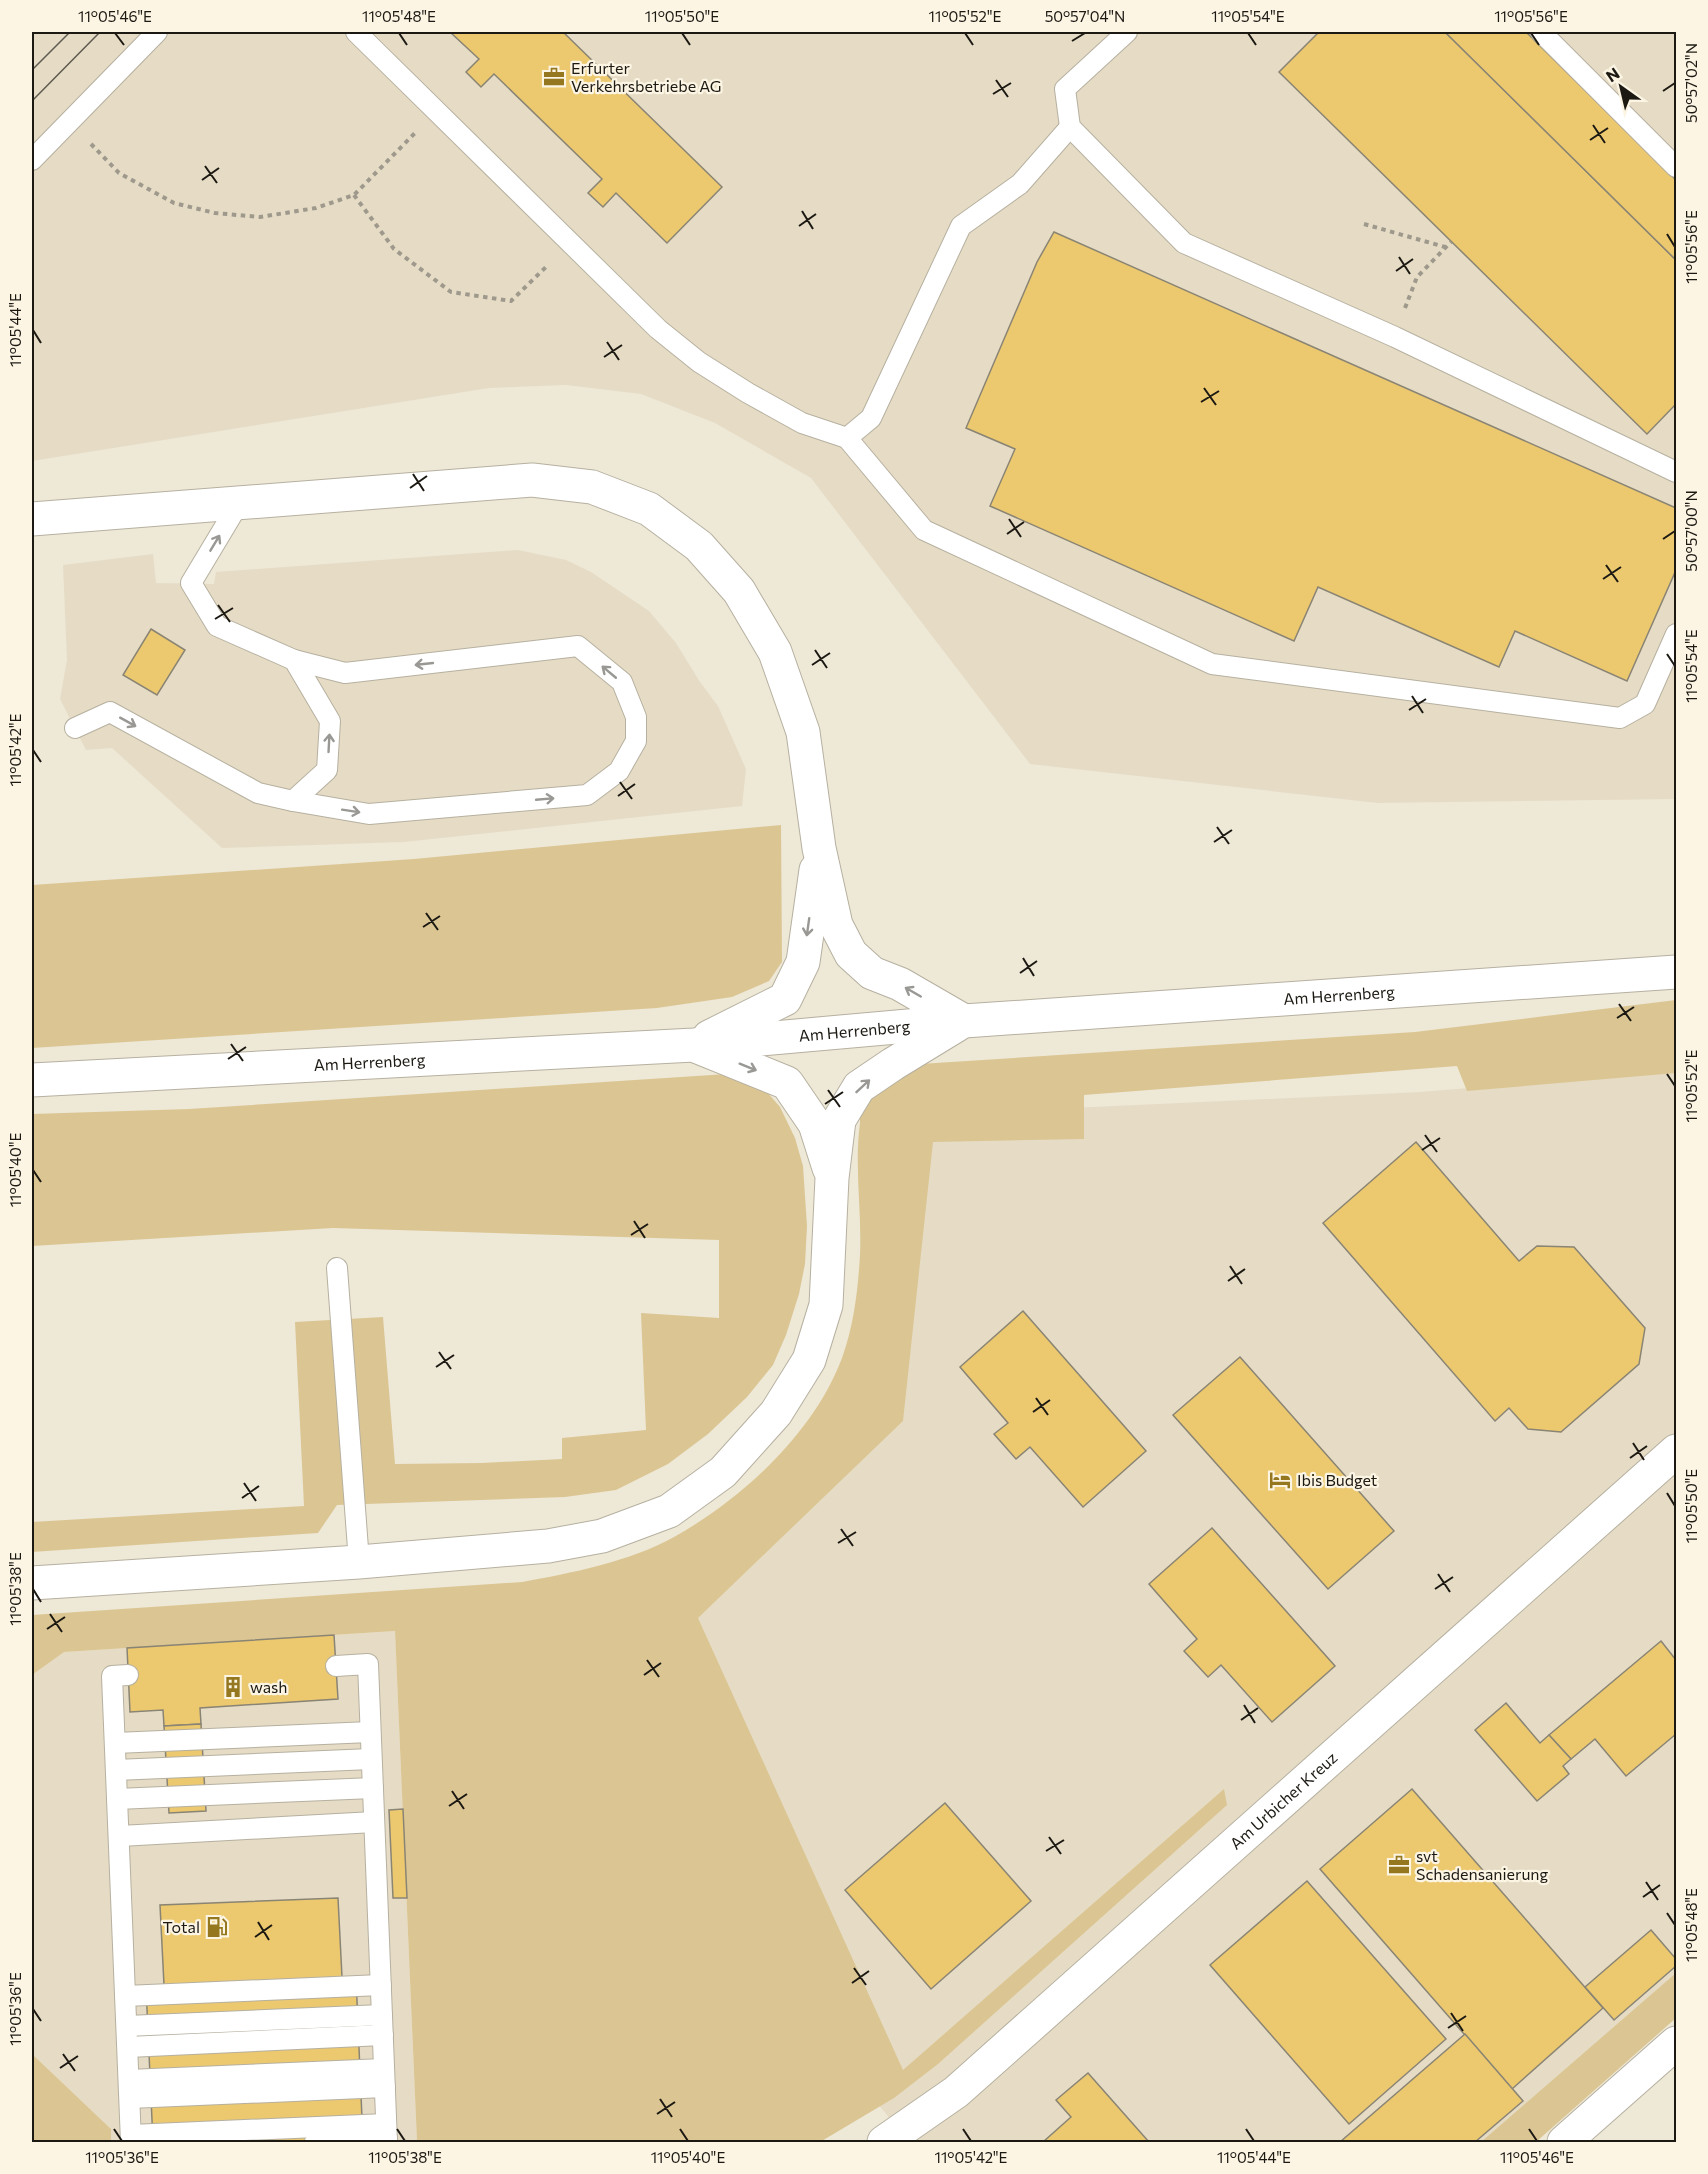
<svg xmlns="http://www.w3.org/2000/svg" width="1708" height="2174" font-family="Commissioner,sans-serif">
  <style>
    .built { fill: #e6dcc5 }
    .green { fill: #dbc693 }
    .building { fill: #ecc96f; stroke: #8a8474; stroke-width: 1.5 }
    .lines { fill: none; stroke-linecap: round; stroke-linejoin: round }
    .lane-casing { stroke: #b6b0a0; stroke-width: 22 }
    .street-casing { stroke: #b6b0a0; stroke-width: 35 }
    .secondary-casing { stroke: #b6b0a0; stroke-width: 35 }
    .path { stroke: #9e998c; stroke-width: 4; stroke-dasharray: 4.5 4.5; stroke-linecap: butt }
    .lane { stroke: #fff; stroke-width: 20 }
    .street { stroke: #fff; stroke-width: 33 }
    .secondary { stroke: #fff; stroke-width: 33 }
    .tram { stroke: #5e5a50; stroke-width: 1.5 }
    .oneway { stroke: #999895 }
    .ticks { fill: none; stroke: #1c1913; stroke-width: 2 }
    .labels { text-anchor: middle; stroke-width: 4.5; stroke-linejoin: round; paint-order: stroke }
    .poi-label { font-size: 16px; fill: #1c1913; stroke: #fcf5e4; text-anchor: start }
    .street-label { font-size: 16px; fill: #1c1913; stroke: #fcf5e4 }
    .neatline { fill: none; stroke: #1c1913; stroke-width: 2 }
    .ticks-label { font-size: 15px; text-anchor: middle; fill: #1c1913 }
  </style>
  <rect width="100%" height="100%" fill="#eee8d7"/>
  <!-- built -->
  <g class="built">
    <path d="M32,32H1676V799L1378,803L1030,764L811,478L715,423L641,394L566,385L489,388L32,461Z"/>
    <path d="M518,550L566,560L591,572L649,611L676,643L700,682L718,706L746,769L742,806L404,842L222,848L112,748L86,750L60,699L67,660L63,565L153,554L156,583L214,584L216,572Z"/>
    <path d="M1676,1071V1986L1499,2142H910L858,2081L656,1604L869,1406L919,1115L1420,1092Z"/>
    <path d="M395,1631L417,2142H111V2129L32,2054V1675L63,1652Z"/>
  </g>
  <!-- green -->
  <g class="green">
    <path d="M781,825L782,962L769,981L732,997L657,1008L32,1048V885L414,859Z"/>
    <path d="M1676,1000V1073L1467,1091L1457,1066L1084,1095V1139L933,1142L903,1421L698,1618L903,2070L1224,1789L1227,1805L938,2064L894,2098L820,2142H417L395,1631L64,1652L32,1675V1615L522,1582C571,1573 629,1562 674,1537C742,1499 814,1433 842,1358C854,1325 858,1289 860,1255C862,1211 854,1167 860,1123C860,1118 860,1110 862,1105C871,1084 901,1074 920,1064L1415,1032Z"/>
    <path d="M727,1074L760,1084L780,1107L795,1138L803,1166L807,1226L805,1264L799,1294L786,1335L773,1365L747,1397L708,1434L668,1464L616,1490L565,1497L337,1505L318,1533L32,1552V1522L304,1506L295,1322L383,1317L395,1464L482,1463L562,1459V1438L646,1430L641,1313L719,1318V1240L333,1228L32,1246V1114L189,1109Z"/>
    <path d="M1676,1973V2018L1536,2142H1481Z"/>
    <path d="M32,2054L111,2129V2142H32Z"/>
  </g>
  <!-- building -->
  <g class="building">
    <path d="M450,32H563L722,187L667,243L616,193L603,207L588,193L602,179L494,74L481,87L466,72L479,59Z"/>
    <path d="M1319,32H1445L1676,260V404L1647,434L1279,72Z"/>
    <path d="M1445,32H1526L1676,180V260Z"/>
    <path d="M1054,232L1676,508V570L1627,681L1515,631L1499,667L1318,587L1294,641L990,506L1015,449L966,428L1037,262Z"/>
    <path d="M151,629L185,650L157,695L123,675Z"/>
    <path d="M1416,1142L1519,1261L1537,1246L1574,1247L1645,1328L1639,1364L1561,1432L1528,1429L1509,1408L1495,1421L1323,1223Z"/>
    <path d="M1023,1311L1146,1451L1083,1507L1030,1447L1016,1459L994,1434L1008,1423L960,1367Z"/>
    <path d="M1240,1357L1394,1531L1328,1589L1173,1415Z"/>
    <path d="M1212,1528L1335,1666L1272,1722L1221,1665L1208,1677L1184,1651L1197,1639L1149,1584Z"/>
    <path d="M334,1635L338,1699L200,1708L201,1724L164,1726L163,1710L130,1712L127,1648Z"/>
    <path d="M1661,1641L1676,1660V1734L1626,1776L1595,1739L1571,1759L1549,1735Z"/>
    <path d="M1506,1703L1540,1743L1549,1735L1571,1759L1563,1766L1569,1774L1537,1801L1475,1730Z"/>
    <path d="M201,1724L206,1811L169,1813L164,1726Z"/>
    <path d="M1412,1789L1603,2008L1512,2089L1320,1869Z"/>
    <path d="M945,1803L1031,1901L931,1989L845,1890Z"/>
    <path d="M403,1809L407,1898H393L389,1810Z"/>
    <path d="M1307,1881L1446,2039L1349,2124L1210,1965Z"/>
    <path d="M338,1898L342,1977L164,1985L160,1905Z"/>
    <path d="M1651,1930L1676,1959V1966L1614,2020L1585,1987Z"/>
    <path d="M356,1977L363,2142H153L146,1987Z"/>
    <path d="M1465,2034L1523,2101L1475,2142H1340Z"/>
    <path d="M1088,2073L1149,2142H1043L1071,2117L1056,2100Z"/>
  </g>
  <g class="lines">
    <defs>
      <g id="lane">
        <path d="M356,32L658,329L699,362L748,393L802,423L847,438L871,418L961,226L1020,184L1070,127"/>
        <path d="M1127,32L1065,89L1070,127L1184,243L1395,337L1676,472"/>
        <path d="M1541,32L1676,167"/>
        <path d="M32,160L157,32"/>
        <path d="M847,438L924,530L1212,664L1620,718L1645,704L1676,634"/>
        <path d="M75,728L110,712L258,793L293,801L327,770L330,721L294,660L217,626L191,583L239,503"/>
        <path d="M293,801L369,814L587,795L619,771L636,741V717L622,682L578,646L345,673L294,660"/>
        <path d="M337,1268L359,1562"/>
        <path d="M336,1666L368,1664L387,2142"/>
        <path d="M128,1675L112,1676L131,2142"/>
        <path d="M115,1743L370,1732"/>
        <path d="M116,1770L371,1759"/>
        <path d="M117,1799L373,1788"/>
        <path d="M120,1836L374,1822"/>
        <path d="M125,1996L381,1985"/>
        <path d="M127,2026L382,2015"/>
        <path d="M128,2047L383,2035"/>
        <path d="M129,2080L384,2069"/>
        <path d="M130,2098L385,2087"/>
        <path d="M131,2135L386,2124"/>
        <path d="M315,2142L387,2139"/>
      </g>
      <g id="street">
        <path id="s1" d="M884,2142L956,2092L1676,1451"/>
        <path d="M1564,2142L1676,2043"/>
      </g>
      <g id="secondary">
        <path d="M32,519L532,480L592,487L649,509L699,546L739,591L775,652L803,732L819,848L836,925L851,954L872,973L900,984L964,1021"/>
        <path d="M709,1037L785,999L803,962L816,870"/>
        <path d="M698,1047L787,1083L815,1124L829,1168"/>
        <path id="s2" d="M32,1080L694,1045L964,1021L1676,972"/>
        <path d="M32,1583L359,1562L548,1546L602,1536L669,1511L723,1472L776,1413L809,1360L826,1305L832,1178L839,1120L859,1087L893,1064L957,1025"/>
      </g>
    </defs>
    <!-- lane casing -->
    <use href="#lane" class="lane-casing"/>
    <!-- street casing -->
    <use href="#street" class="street-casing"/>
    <!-- secondary casing -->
    <use href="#secondary" class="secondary-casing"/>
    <!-- path -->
    <g class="path">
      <path d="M91,144L119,173L174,203L215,213L260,217L316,208L354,195L415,133"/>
      <path d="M354,195L394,249L451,292L511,301L548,265"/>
      <path d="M1364,224L1445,247"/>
      <path d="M1405,308L1417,277L1451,242"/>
    </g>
    <!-- lane -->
    <use href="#lane" class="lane"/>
    <!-- street -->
    <use href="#street" class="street"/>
    <!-- secondary -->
    <use href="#secondary" class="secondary"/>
    <!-- tram -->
    <g class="tram">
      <path d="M32,70L70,32"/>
      <path d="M32,101L100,32"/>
    </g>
  </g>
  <!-- one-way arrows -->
  <defs><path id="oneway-shaft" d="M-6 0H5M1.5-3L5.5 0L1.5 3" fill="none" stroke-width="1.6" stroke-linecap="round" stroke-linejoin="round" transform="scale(1.5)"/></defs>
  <g class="oneway">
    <use href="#oneway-shaft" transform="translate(215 543) rotate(-59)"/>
    <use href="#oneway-shaft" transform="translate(424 664) rotate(174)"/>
    <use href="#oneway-shaft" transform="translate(609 672) rotate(-140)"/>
    <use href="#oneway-shaft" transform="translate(128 722) rotate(29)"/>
    <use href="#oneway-shaft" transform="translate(329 743) rotate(-87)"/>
    <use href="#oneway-shaft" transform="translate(545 799) rotate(-5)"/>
    <use href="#oneway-shaft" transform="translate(351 811) rotate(9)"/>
    <use href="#oneway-shaft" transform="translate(808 927) rotate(98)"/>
    <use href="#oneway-shaft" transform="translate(913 992) rotate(-150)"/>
    <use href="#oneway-shaft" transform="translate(748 1067) rotate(22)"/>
    <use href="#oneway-shaft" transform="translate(863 1086) rotate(-43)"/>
  </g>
  <!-- ticks -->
  <path class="ticks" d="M115,33L124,45M399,33L407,45M682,33L690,45M965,33L973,45M1248,33L1256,45M1531,33L1539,45M1072,41L1085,33M996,80L1008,97M1663,91L1675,83M993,94L1011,83M1593,125L1605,143M1590,140L1608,128M205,166L217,183M202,180L219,168M802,211L813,229M799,226L816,214M1667,234L1675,247M1399,257L1410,274M1396,271L1413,259M33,330L41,343M607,342L619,360M604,357L622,345M1204,388L1216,405M1201,402L1219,391M413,474L424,491M410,488L427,476M1009,519L1021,537M1007,534L1024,522M1663,539L1675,531M1606,565L1618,582M1603,579L1621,567M218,605L230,622M215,619L233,608M815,650L827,668M1667,654L1675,666M812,665L830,653M1412,696L1423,713M1409,710L1426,699M33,750L41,762M620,782L632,799M618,796L635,784M1217,827L1229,844M1214,842L1232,830M426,913L438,930M423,927L440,916M1023,958L1034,976M1020,973L1037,961M1619,1004L1631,1021M1617,1018L1634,1007M231,1044L243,1061M228,1059L246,1047M1667,1074L1675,1086M828,1090L840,1107M825,1104L843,1092M1425,1135L1437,1152M1422,1150L1440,1138M33,1170L41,1182M634,1221L645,1238M631,1235L648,1224M1230,1266L1242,1284M1228,1281L1245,1269M439,1352L451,1369M436,1367L454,1355M1036,1398L1048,1415M1033,1412L1050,1400M1633,1443L1644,1460M1630,1458L1647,1446M244,1483L256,1501M1667,1493L1675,1506M242,1498L259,1486M841,1529L853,1546M838,1543L856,1532M1438,1574L1450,1592M33,1589L41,1602M1435,1589L1453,1577M50,1614L62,1632M47,1629L65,1617M647,1660L659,1677M644,1675L661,1663M1244,1705L1255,1723M1241,1720L1258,1708M452,1791L464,1809M449,1806L467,1794M1049,1837L1061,1854M1046,1851L1064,1840M1646,1882L1658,1900M1643,1897L1660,1885M1667,1913L1675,1925M258,1922L269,1940M255,1937L272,1925M854,1968L866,1985M852,1983L869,1971M33,2009L41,2021M1451,2013L1463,2031M1448,2028L1466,2016M63,2054L75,2071M60,2068L78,2056M660,2099L672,2117M657,2114L675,2102M114,2129L122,2141M397,2129L405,2141M680,2129L688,2141M963,2129L971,2141M1246,2129L1254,2141M1529,2129L1537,2141"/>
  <!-- icons -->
  <defs>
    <symbol id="office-bare" viewBox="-9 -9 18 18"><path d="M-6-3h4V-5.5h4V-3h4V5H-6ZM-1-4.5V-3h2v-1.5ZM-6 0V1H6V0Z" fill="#95771f" stroke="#fcf5e4" stroke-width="2.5" paint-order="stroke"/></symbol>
    <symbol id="hotel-bare" viewBox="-9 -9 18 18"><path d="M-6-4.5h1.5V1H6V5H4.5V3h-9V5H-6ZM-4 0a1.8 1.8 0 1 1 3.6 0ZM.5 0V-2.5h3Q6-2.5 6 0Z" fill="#95771f" stroke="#fcf5e4" stroke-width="2.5" paint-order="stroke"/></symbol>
    <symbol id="building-bare" viewBox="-9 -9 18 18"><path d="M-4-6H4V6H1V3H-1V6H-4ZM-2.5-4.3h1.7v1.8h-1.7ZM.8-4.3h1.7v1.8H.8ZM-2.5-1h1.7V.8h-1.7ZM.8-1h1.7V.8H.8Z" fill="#95771f" stroke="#fcf5e4" stroke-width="2.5" paint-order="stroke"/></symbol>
    <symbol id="fuel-bare" viewBox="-9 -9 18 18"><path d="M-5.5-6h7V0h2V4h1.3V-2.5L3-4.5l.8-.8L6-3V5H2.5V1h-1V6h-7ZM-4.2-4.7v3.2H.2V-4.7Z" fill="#95771f" stroke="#fcf5e4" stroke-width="2.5" paint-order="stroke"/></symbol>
  </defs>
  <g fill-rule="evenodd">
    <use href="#office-bare" x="539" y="62" width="30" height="30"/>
    <use href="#hotel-bare" x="1265" y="1465" width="30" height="30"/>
    <use href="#building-bare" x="218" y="1672" width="30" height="30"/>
    <use href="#office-bare" x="1384" y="1850" width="30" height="30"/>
    <use href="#fuel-bare" x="202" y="1912" width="30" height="30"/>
  </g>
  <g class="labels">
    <!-- poi labels -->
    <g class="poi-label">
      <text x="571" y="74">Erfurter<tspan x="571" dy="18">Verkehrsbetriebe AG</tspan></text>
      <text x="1297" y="1486">Ibis Budget</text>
      <text x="250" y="1693">wash</text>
      <text x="1416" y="1862">svt<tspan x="1416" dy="18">Schadensanierung</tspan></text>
      <text x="200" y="1933" text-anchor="end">Total</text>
    </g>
    <!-- street labels -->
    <g class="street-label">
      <text dy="6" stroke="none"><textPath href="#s2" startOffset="1310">Am Herrenberg</textPath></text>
      <text dy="6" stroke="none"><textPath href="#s2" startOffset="824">Am Herrenberg</textPath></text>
      <text dy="6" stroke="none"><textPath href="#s2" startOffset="338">Am Herrenberg</textPath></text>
      <text dy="6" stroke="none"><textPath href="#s1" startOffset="526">Am Urbicher Kreuz</textPath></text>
    </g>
  </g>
  <!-- border -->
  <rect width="1708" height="2174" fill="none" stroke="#fcf5e4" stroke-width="66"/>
  <!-- north arrow -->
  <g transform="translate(1621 87) rotate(326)" stroke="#fcf5e4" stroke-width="4.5" paint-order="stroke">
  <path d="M0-4.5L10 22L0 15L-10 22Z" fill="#1c1913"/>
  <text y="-9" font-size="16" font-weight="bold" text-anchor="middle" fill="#1c1913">N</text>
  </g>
  <rect x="33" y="33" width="1642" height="2108" class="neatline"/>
  <g class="ticks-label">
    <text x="115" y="22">11°05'46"E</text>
    <text x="399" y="22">11°05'48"E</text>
    <text x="682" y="22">11°05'50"E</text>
    <text x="965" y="22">11°05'52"E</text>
    <text x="1085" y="22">50°57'04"N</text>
    <text x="1248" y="22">11°05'54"E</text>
    <text x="1531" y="22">11°05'56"E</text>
    <text transform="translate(1692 83) rotate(-90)" y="5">50°57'02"N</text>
    <text transform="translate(1692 247) rotate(-90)" y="5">11°05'56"E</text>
    <text transform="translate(16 330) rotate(-90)" y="5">11°05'44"E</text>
    <text transform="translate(1692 531) rotate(-90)" y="5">50°57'00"N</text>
    <text transform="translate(1692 666) rotate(-90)" y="5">11°05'54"E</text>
    <text transform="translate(16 750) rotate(-90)" y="5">11°05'42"E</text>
    <text transform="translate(1692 1086) rotate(-90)" y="5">11°05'52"E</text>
    <text transform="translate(16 1170) rotate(-90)" y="5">11°05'40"E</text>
    <text transform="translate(1692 1506) rotate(-90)" y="5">11°05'50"E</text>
    <text transform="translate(16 1589) rotate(-90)" y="5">11°05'38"E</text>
    <text transform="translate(1692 1925) rotate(-90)" y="5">11°05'48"E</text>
    <text transform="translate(16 2009) rotate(-90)" y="5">11°05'36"E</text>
    <text x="122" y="2163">11°05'36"E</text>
    <text x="405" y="2163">11°05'38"E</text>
    <text x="688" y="2163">11°05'40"E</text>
    <text x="971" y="2163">11°05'42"E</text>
    <text x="1254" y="2163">11°05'44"E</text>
    <text x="1537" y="2163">11°05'46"E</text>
  </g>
</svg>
